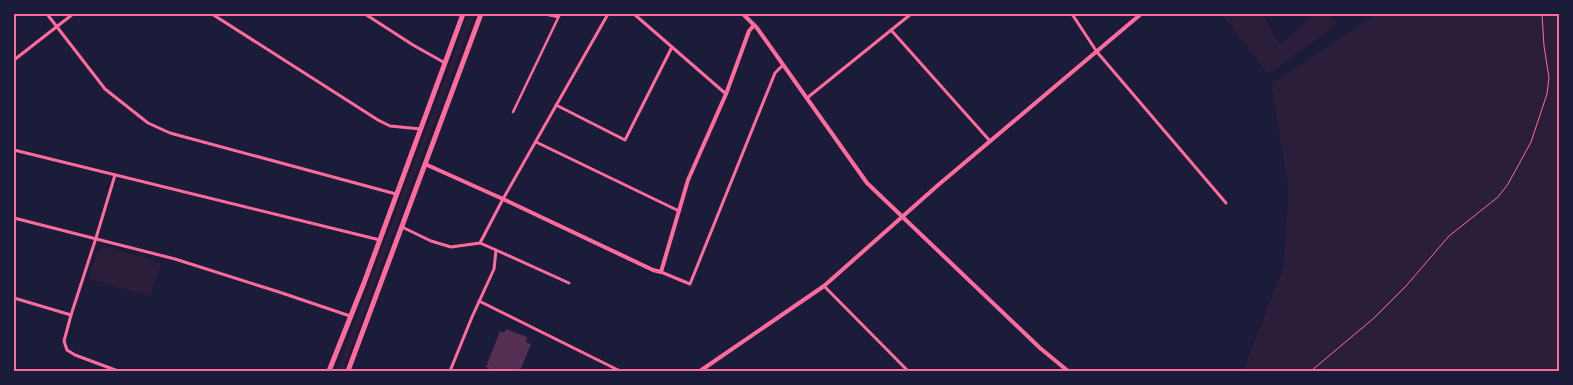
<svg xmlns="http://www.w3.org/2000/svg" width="1573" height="385" font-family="'Space Grotesk',sans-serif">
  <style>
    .green { fill: #2a1e3b }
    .building { fill: #542f53 }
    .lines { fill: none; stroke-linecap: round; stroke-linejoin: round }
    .service { stroke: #ff6b9d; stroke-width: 1 }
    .pedestrian { stroke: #ff6b9d; stroke-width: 2.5 }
    .minor { stroke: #ff6b9d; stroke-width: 3 }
    .tertiary { stroke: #ff6b9d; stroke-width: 4 }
    .primary { stroke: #ff6b9d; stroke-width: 5 }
    .neatline { fill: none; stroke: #ff6b9d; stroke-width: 2 }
  </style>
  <rect width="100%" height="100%" fill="#1b1b3a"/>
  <!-- green -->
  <g class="green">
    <path d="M469,14H474L344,367L342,371H337Z"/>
    <path d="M1222,14H1261L1267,20L1266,21L1269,24L1268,26L1273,32L1272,33L1281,44L1313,14H1328L1338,23L1272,72H1266Z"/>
    <path d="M1377,14H1559V371H1243L1283,268L1289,191L1271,84Z"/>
    <path d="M106,247L161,263L150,297L89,279L97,251Z"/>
  </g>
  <!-- building -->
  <path class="building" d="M506,329L527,337L526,342L531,344L520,371H488L489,368L486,367L500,331L504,333Z"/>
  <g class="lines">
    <!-- service -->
    <path class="service" d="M1311,371L1374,318L1406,286L1449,236L1498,197L1508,184L1531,142L1547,94L1549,78L1544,46L1542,14"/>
    <!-- pedestrian -->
    <g class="pedestrian">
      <path d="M544,14L558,17"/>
      <path d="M513,112L560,14"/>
    </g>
    <!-- minor -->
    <g class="minor">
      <path d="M47,14L105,89L148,123L170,133L396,194"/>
      <path d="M212,14L378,120L390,126L421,129"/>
      <path d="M365,14L413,45L445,63"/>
      <path d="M634,14L726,94"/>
      <path d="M1072,14L1097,52L1226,203"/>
      <path d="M891,30L990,141"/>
      <path d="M14,60L73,14"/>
      <path d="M807,98L911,14"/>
      <path d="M556,105L625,140L672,47"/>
      <path d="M536,142L679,211"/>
      <path d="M14,150L380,240"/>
      <path d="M14,218L175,259L279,292L350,316"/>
      <path d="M402,227L431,241L451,247L480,243L503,199L608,14"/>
      <path d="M496,250L569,283"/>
      <path d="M661,272L690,284L775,73L783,65"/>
      <path d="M824,286L908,371"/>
      <path d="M14,298L71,315L96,238L115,175"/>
      <path d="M479,301L620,371"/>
      <path d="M71,315L64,341L67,350L75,355L118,371"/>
      <path d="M450,371L472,317L494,269L496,250L480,243"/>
    </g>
    <!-- tertiary -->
    <g class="tertiary">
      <path d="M743,14L757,28L867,183L1040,348L1068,371"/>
      <path d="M425,164L503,199L653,270L661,272L688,180L726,94L749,31L754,25"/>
      <path d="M700,371L824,286L937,186L1141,14"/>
    </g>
    <!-- primary -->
    <g class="primary">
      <path d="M329,371L364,283L463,14"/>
      <path d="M348,371L481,14"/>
    </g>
  </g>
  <!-- border -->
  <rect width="1573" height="385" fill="none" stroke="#1b1b3a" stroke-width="30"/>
  <rect x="15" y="15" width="1543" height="355" class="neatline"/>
</svg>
